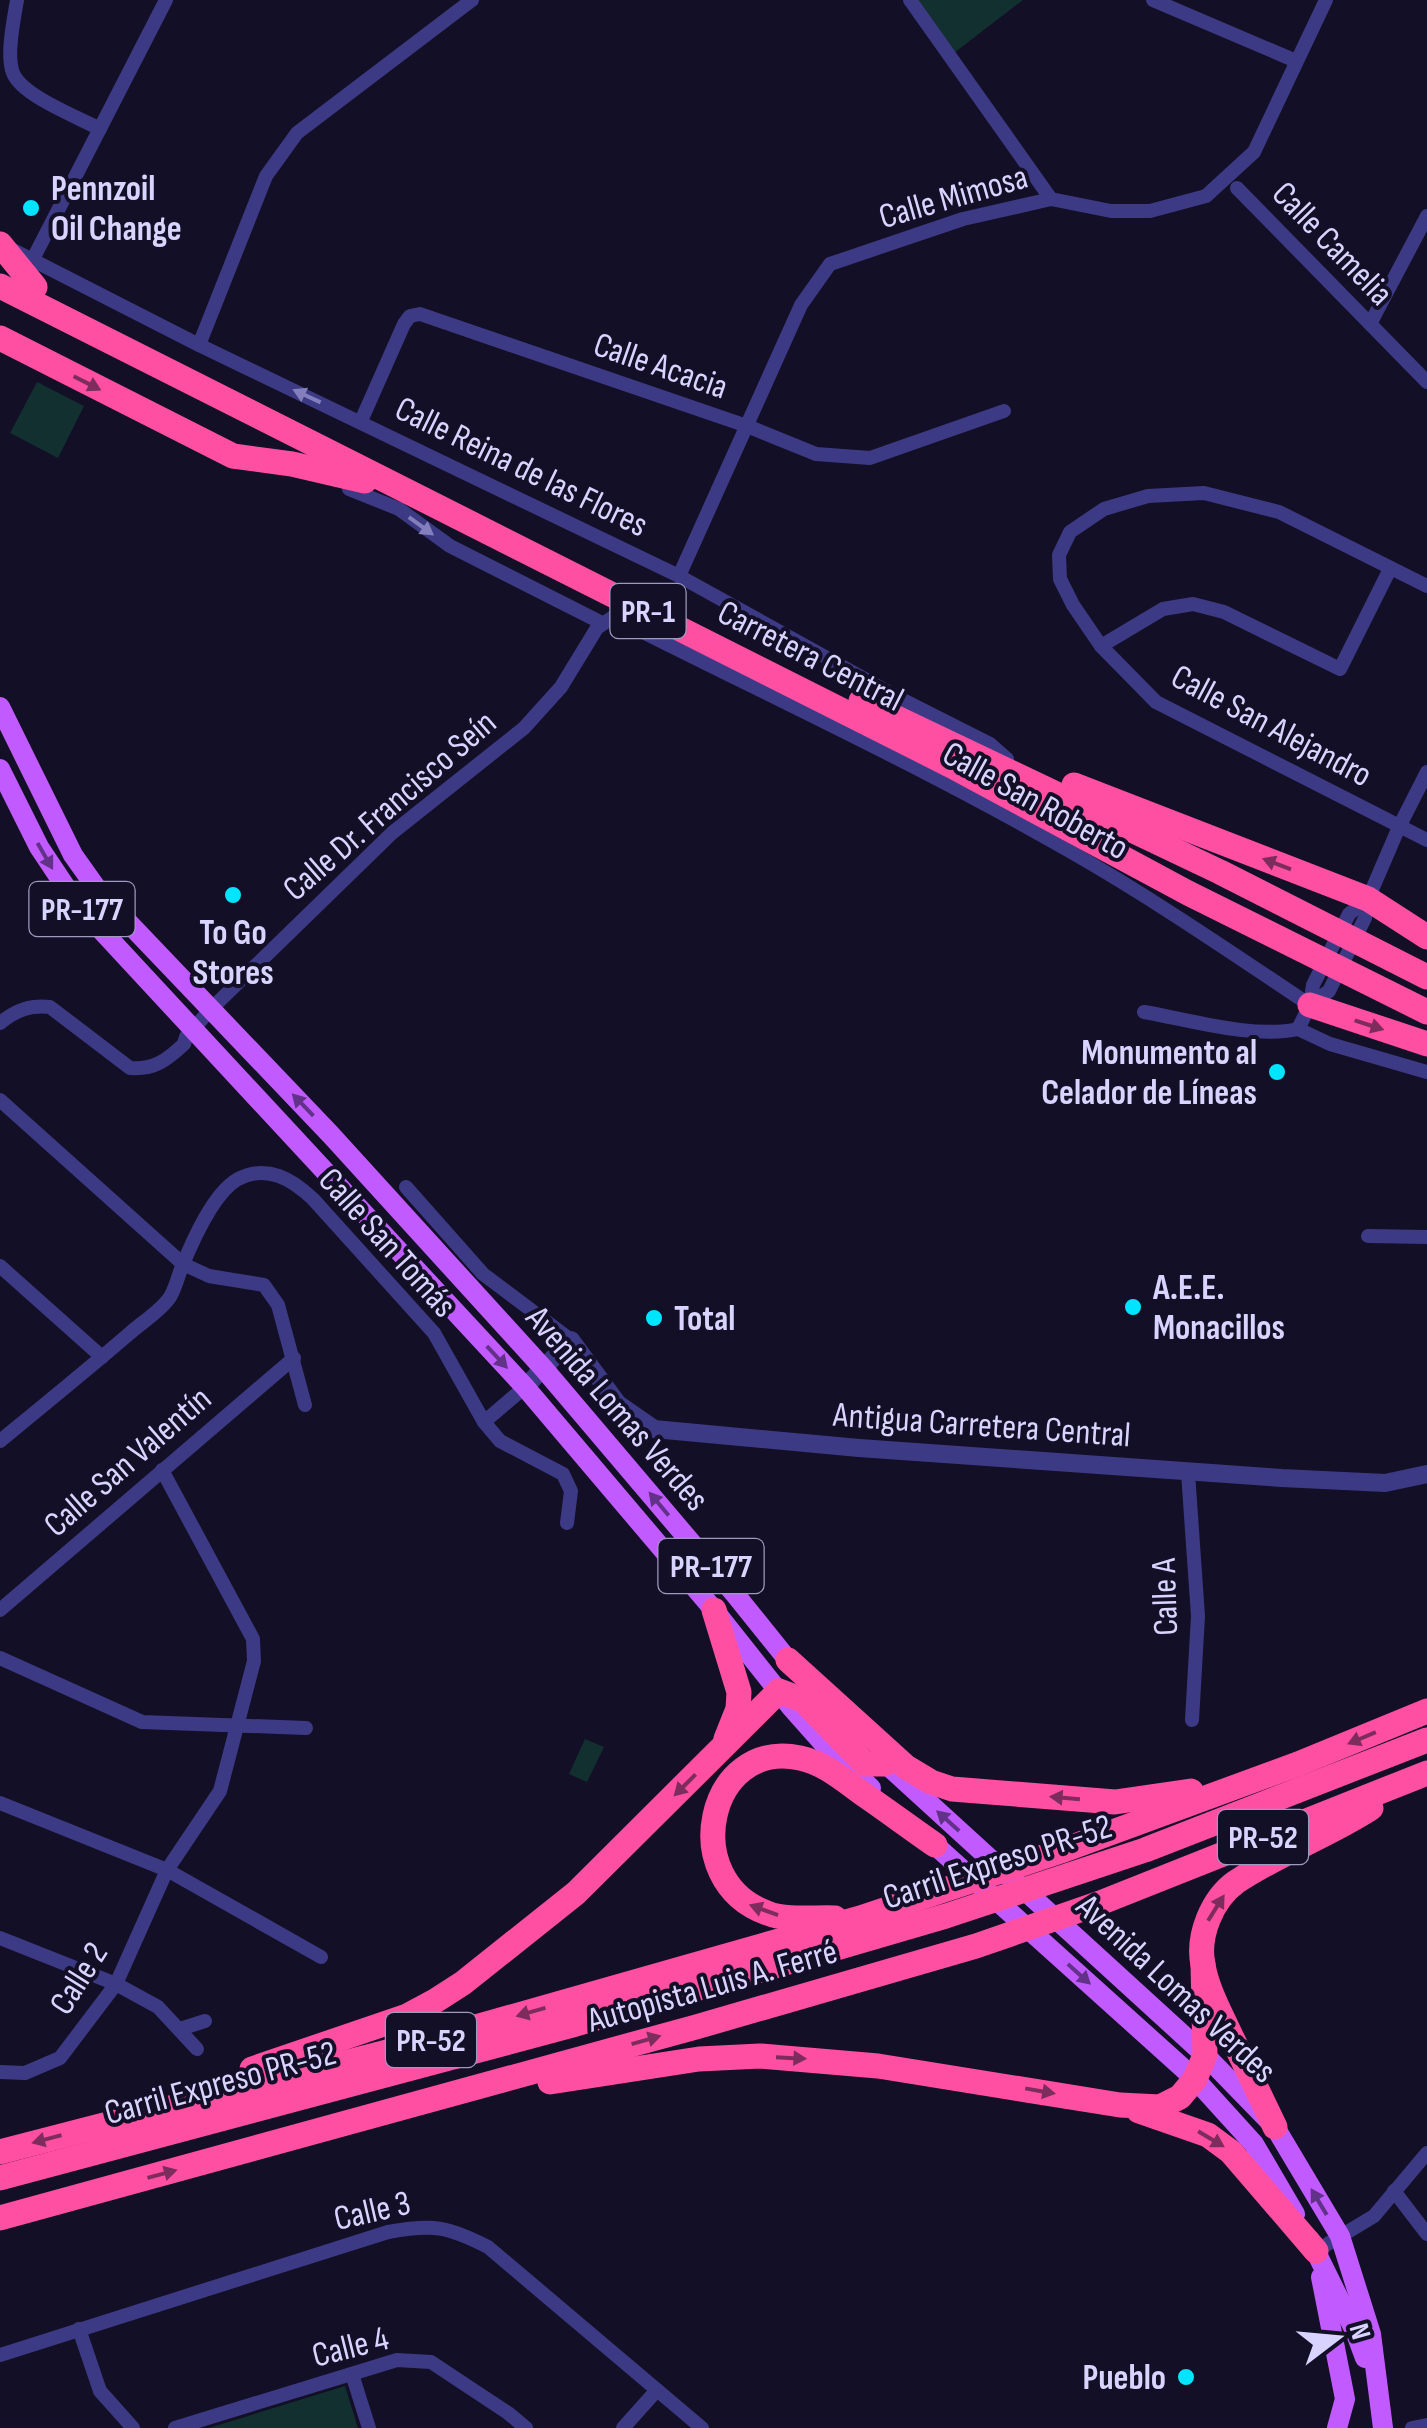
<svg xmlns="http://www.w3.org/2000/svg" width="1427" height="2428" font-family="'Sofia Sans Condensed',sans-serif">
  <style>
    .green { fill: #12302f }
    .lines { fill: none; stroke-linecap: round; stroke-linejoin: round }
    .minor { stroke: #3d3a85; stroke-width: 14 }
    .tertiary { stroke: #3d3a85; stroke-width: 18 }
    .primary { stroke: #c25bff; stroke-width: 20 }
    .motorway { stroke: #ff4fa3; stroke-width: 25 }
    .oneway { fill: #7d2c5e }
    .oneway2 { fill: #837fbc }
    .oneway3 { fill: #623188 }
    .poi-dot { fill: #00e5ff; stroke: #130f26; stroke-width: 4 }
    .labels { text-anchor: middle; stroke-width: 8; stroke-linejoin: round; paint-order: stroke }
    .shield { fill: #130f26; stroke: #9e99be; stroke-width: 2.5 }
    .shield-label { font-size: 32px; font-weight: bold; fill: #d9d4ff }
    .poi-label { font-size: 35px; font-weight: bold; fill: #d9d4ff; stroke: #130f26; text-anchor: start }
    .street-label { font-size: 35px; fill: #d9d4ff; stroke: #130f26 }
  </style>
  <rect width="100%" height="100%" fill="#130f26"/>
  <!-- green -->
  <g class="green">
    <path d="M916,0H1023L954,53Z"/>
    <path d="M37,382L84,406L58,458L10,433Z"/>
    <path d="M585,1739L604,1747L587,1782L569,1774Z"/>
    <path d="M345,2386L358,2428H209Z"/>
  </g>
  <g class="lines">
    <!-- minor -->
    <g class="minor">
      <path d="M17,0C14,19 6,55 13,73C22,96 78,117 100,129"/>
      <path d="M910,0L1051,199"/>
      <path d="M1153,0L1296,61"/>
      <path d="M1237,188L1427,382"/>
      <path d="M11,249L199,345L679,576L901,699L990,744L1007,759"/>
      <path d="M33,259L166,0"/>
      <path d="M1370,324L1427,216"/>
      <path d="M199,345L266,176L297,133L472,0"/>
      <path d="M361,421L404,324L410,316L420,314L747,426L816,454L870,458L1004,411"/>
      <path d="M349,489L399,509L450,546L602,623"/>
      <path d="M679,576L801,305L830,264L963,219L1051,199L1111,211H1150L1206,196L1254,152L1326,0"/>
      <path d="M1427,586L1279,512L1204,493L1148,496L1104,509L1070,532L1059,555L1060,579L1073,605L1101,646L1156,702L1427,840"/>
      <path d="M1101,646L1163,609L1193,604L1224,612L1340,669L1390,569"/>
      <path d="M1310,1005L1329,991L1365,918L1368,899L1399,827L1427,772"/>
      <path d="M1144,1012C1190,1020 1253,1039 1298,1029"/>
      <path d="M0,1023C16,1010 30,1005 50,1007L130,1068C154,1070 167,1060 184,1044L186,1037L211,1009L392,833L524,728L561,687L597,628L613,617C767,695 924,767 1073,853C1155,900 1232,953 1310,1005"/>
      <path d="M1298,1029L1310,1005L1313,985L1349,914L1368,899"/>
      <path d="M1298,1029L1330,1044L1427,1072"/>
      <path d="M0,1100L183,1264L209,1276L264,1285L278,1305L305,1405"/>
      <path d="M406,1187L483,1274L571,1340"/>
      <path d="M1368,1236L1427,1237"/>
      <path d="M0,1266L102,1357"/>
      <path d="M484,1422L525,1387"/>
      <path d="M0,1441C44,1405 87,1370 130,1333C142,1322 161,1311 170,1297C175,1289 178,1277 181,1269C192,1242 213,1193 238,1179C267,1164 292,1179 313,1199L434,1333L484,1422L500,1441L563,1474L571,1491L567,1523"/>
      <path d="M1188,1473L1198,1616L1192,1720"/>
      <path d="M0,1610L294,1358"/>
      <path d="M0,1658L142,1722L306,1728"/>
      <path d="M0,1803L167,1870L321,1957"/>
      <path d="M0,1938L116,1984L158,2007L197,2049"/>
      <path d="M180,2029L205,2021"/>
      <path d="M0,2072L25,2073L60,2058L116,1984L167,1870L220,1791L254,1661L253,1639L162,1470"/>
      <path d="M1394,2191L1427,2234"/>
      <path d="M1316,2251L1374,2216L1427,2153"/>
      <path d="M79,2329L100,2391L133,2428"/>
      <path d="M0,2355L388,2232C433,2224 447,2226 488,2247L702,2428"/>
      <path d="M352,2374L369,2428"/>
      <path d="M175,2428L397,2360L431,2362L508,2413L526,2428"/>
      <path d="M623,2428L657,2390"/>
      <path d="M1412,2428L1427,2425"/>
    </g>
    <!-- tertiary -->
    <path class="tertiary" d="M525,1387L571,1340L618,1404L654,1429L859,1448L1282,1478L1385,1483L1427,1474"/>
    <!-- primary -->
    <g class="primary">
      <path d="M0,707L73,855L100,893L331,1135L544,1369L734,1593L796,1670"/>
      <path d="M0,769L39,847L77,904L525,1387L714,1610L791,1707L823,1743L871,1788"/>
      <path d="M885,1763L1205,2055L1275,2127L1340,2236L1371,2334L1383,2428"/>
      <path d="M926,1837L1195,2079L1254,2144L1295,2214"/>
      <path d="M1310,2240L1355,2331L1365,2358"/>
      <path d="M1321,2277L1345,2399L1337,2428"/>
    </g>
    <!-- motorway -->
    <g class="motorway">
      <path d="M0,244L35,287"/>
      <path d="M0,286L952,766L1188,893L1427,1012"/>
      <path d="M0,338L233,456L292,464L365,481"/>
      <path d="M861,701L1220,872L1427,977"/>
      <path d="M1074,785L1368,899L1427,937"/>
      <path d="M1310,1005L1427,1044"/>
      <path d="M714,1610L739,1692L738,1709L726,1739"/>
      <path d="M788,1660L906,1767L931,1782L952,1789L1115,1802L1191,1791"/>
      <path d="M835,1918C814,1917 787,1921 767,1913C677,1881 707,1738 800,1758C825,1763 846,1782 866,1796C889,1812 912,1829 935,1845"/>
      <path d="M252,2069L407,2016L435,2001L463,1983L576,1893L779,1691L803,1700L865,1764H885"/>
      <path d="M550,2082L699,2059L760,2056L878,2066L1120,2105L1160,2107L1180,2097L1195,2079L1205,2055L1203,1964"/>
      <path d="M1139,2111L1208,2135L1231,2152L1316,2251"/>
      <path d="M1275,2127C1260,2096 1246,2066 1231,2036C1221,2014 1207,1989 1203,1965C1197,1936 1212,1899 1236,1882C1279,1853 1328,1836 1371,1808"/>
      <path d="M0,2152L402,2048L860,1918L1061,1851L1298,1764L1427,1711"/>
      <path d="M0,2178L569,2026L946,1916L1145,1850L1427,1740"/>
      <path d="M0,2218L696,2027L976,1946L1100,1903L1427,1773"/>
    </g>
  </g>
  <!-- one-way arrows -->
  <defs><path id="oneway-solid" d="M-6-.8H1V-3.2L6.5 0L1 3.2V.8H-6Z" transform="scale(2.5)"/></defs>
  <g class="oneway">
    <use href="#oneway-solid" transform="translate(87 383) rotate(27)"/>
    <use href="#oneway-solid" transform="translate(1277 864) rotate(-159)"/>
    <use href="#oneway-solid" transform="translate(1369 1025) rotate(18)"/>
    <use href="#oneway-solid" transform="translate(1362 1738) rotate(157)"/>
    <use href="#oneway-solid" transform="translate(685 1785) rotate(135)"/>
    <use href="#oneway-solid" transform="translate(1065 1798) rotate(-175)"/>
    <use href="#oneway-solid" transform="translate(1216 1908) rotate(-58)"/>
    <use href="#oneway-solid" transform="translate(764 1910) rotate(-160)"/>
    <use href="#oneway-solid" transform="translate(531 2012) rotate(164)"/>
    <use href="#oneway-solid" transform="translate(646 2040) rotate(-16)"/>
    <use href="#oneway-solid" transform="translate(791 2058) rotate(3)"/>
    <use href="#oneway-solid" transform="translate(1040 2091) rotate(10)"/>
    <use href="#oneway-solid" transform="translate(47 2139) rotate(165)"/>
    <use href="#oneway-solid" transform="translate(1211 2139) rotate(31)"/>
    <use href="#oneway-solid" transform="translate(162 2174) rotate(-15)"/>
  </g>
  <g class="oneway2">
    <use href="#oneway-solid" transform="translate(307 396) rotate(-155)"/>
    <use href="#oneway-solid" transform="translate(421 526) rotate(36)"/>
  </g>
  <g class="oneway3">
    <use href="#oneway-solid" transform="translate(45 856) rotate(60)"/>
    <use href="#oneway-solid" transform="translate(303 1105) rotate(-134)"/>
    <use href="#oneway-solid" transform="translate(497 1357) rotate(47)"/>
    <use href="#oneway-solid" transform="translate(659 1504) rotate(-130)"/>
    <use href="#oneway-solid" transform="translate(948 1821) rotate(-138)"/>
    <use href="#oneway-solid" transform="translate(1079 1974) rotate(42)"/>
    <use href="#oneway-solid" transform="translate(1319 2202) rotate(-121)"/>
  </g>
  <!-- markers -->
  <g class="poi-dot">
    <circle cx="31" cy="208" r="10"/>
    <circle cx="233" cy="895" r="10"/>
    <circle cx="1277" cy="1072" r="10"/>
    <circle cx="1133" cy="1307" r="10"/>
    <circle cx="654" cy="1318" r="10"/>
    <circle cx="1186" cy="2377" r="10"/>
  </g>
  <g class="labels">
    <!-- shield labels -->
    <g class="shield">
      <rect x="610.5" y="584" width="75" height="54" rx="8"/>
      <rect x="29.5" y="882" width="105" height="54" rx="8"/>
      <rect x="658.5" y="1539" width="105" height="54" rx="8"/>
      <rect x="1218" y="1810" width="90" height="54" rx="8"/>
      <rect x="386" y="2013" width="90" height="54" rx="8"/>
    </g>
    <g class="shield-label">
      <text x="648" y="622">PR-1</text>
      <text x="82" y="920">PR-177</text>
      <text x="711" y="1577">PR-177</text>
      <text x="1263" y="1848">PR-52</text>
      <text x="431" y="2051">PR-52</text>
    </g>
    <!-- poi labels -->
    <g class="poi-label">
      <text x="51" y="200">Pennzoil<tspan x="51" dy="40">Oil Change</tspan></text>
      <text x="233" y="944" text-anchor="middle">To Go<tspan x="233" dy="40">Stores</tspan></text>
      <text x="1257" y="1064" text-anchor="end">Monumento al<tspan x="1257" dy="40">Celador de Líneas</tspan></text>
      <text x="1153" y="1299">A.E.E.<tspan x="1153" dy="40">Monacillos</tspan></text>
      <text x="674" y="1330">Total</text>
      <text x="1166" y="2389" text-anchor="end">Pueblo</text>
    </g>
    <!-- street labels -->
    <g class="street-label">
      <text transform="translate(953 196) rotate(-16)" y="12">Calle Mimosa</text>
      <text transform="translate(1333 243) rotate(46)" y="12">Calle Camelia</text>
      <text transform="translate(661 365) rotate(19)" y="12">Calle Acacia</text>
      <text transform="translate(522 466) rotate(26)" y="12">Calle Reina de las Flores</text>
      <text transform="translate(811 655) rotate(27)" y="12">Carretera Central</text>
      <text transform="translate(1272 725) rotate(28)" y="12">Calle San Alejandro</text>
      <text transform="translate(1036 800) rotate(29)" y="12">Calle San Roberto</text>
      <text transform="translate(389 805) rotate(-41)" y="12">Calle Dr. Francisco Seín</text>
      <text transform="translate(388 1242) rotate(48)" y="12">Calle San Tomás</text>
      <text transform="translate(618 1408) rotate(49)" y="12">Avenida Lomas Verdes</text>
      <text transform="translate(982 1424) rotate(4)" y="12">Antigua Carretera Central</text>
      <text transform="translate(127 1461) rotate(-41)" y="12">Calle San Valentín</text>
      <text transform="translate(1164 1597) rotate(-92)" y="12">Calle A</text>
      <text transform="translate(997 1861) rotate(-18)" y="12">Carril Expreso PR-52</text>
      <text transform="translate(78 1978) rotate(-58)" y="12">Calle 2</text>
      <text transform="translate(712 1985) rotate(-16)" y="12">Autopista Luis A. Ferré</text>
      <text transform="translate(1177 1988) rotate(43)" y="12">Avenida Lomas Verdes</text>
      <text transform="translate(220 2082) rotate(-15)" y="12">Carril Expreso PR-52</text>
      <text transform="translate(372 2210) rotate(-13)" y="12">Calle 3</text>
      <text transform="translate(350 2346) rotate(-14)" y="12">Calle 4</text>
    </g>
  </g>
  <!-- north arrow -->
  <g transform="translate(1337 2338) rotate(74)" stroke="#130f26" stroke-width="8" paint-order="stroke">
  <path d="M0-8L18 38L0 25L-18 38Z" fill="#d9d4ff"/>
  <text y="-15" font-size="28" font-weight="bold" text-anchor="middle" fill="#d9d4ff">N</text>
  </g>
</svg>
